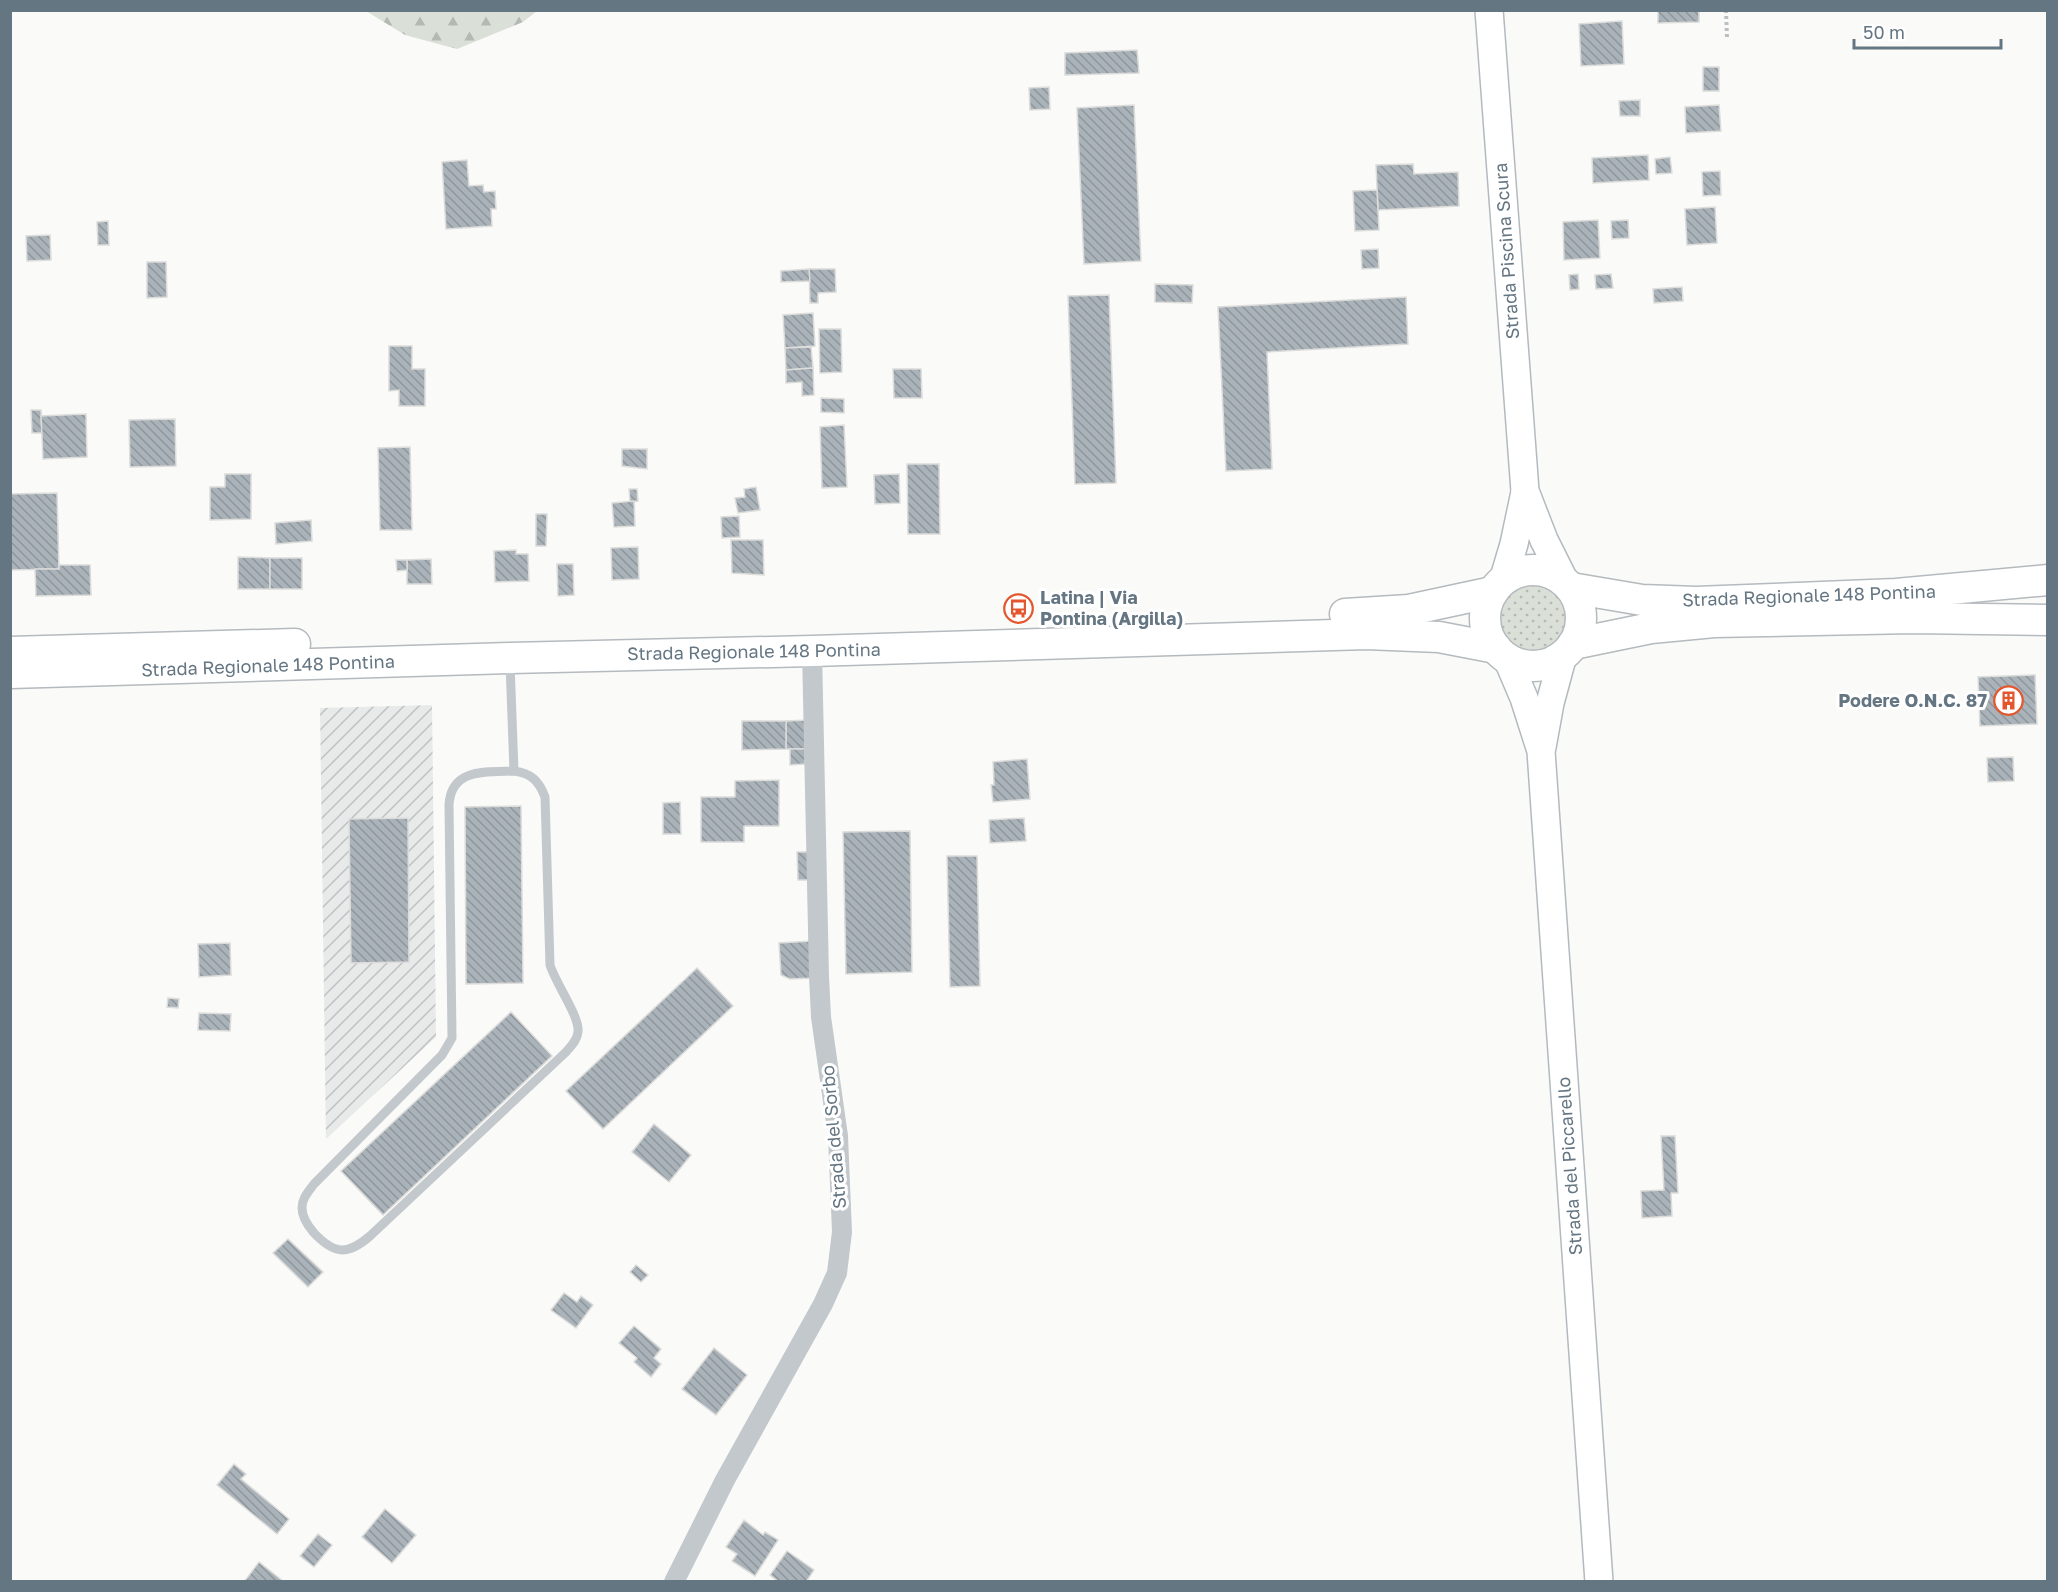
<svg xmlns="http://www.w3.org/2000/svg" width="2058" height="1592" font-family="'Golos Text',sans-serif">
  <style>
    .industrial { fill: url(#industrial-furrows) }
    .grass { fill: url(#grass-dots) }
    .forest { fill: url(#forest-firs) }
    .building { fill: url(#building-back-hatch); stroke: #dcdcda; stroke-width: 1.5 }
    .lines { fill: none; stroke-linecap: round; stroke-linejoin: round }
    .secondary-casing { stroke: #b3babf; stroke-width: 30 }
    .primary-casing { stroke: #b5babe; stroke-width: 33 }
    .path { stroke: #bbbfc2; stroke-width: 4; stroke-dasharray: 3 3; stroke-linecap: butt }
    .lane { stroke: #c3c8cc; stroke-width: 9 }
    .street { stroke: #c3c8cc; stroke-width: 20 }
    .secondary { stroke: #fff; stroke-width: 27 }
    .primary { stroke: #fff; stroke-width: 30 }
    .labels { text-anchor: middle; stroke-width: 6; stroke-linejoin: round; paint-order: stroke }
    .street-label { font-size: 18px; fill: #657683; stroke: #fff }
    .poi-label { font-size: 18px; font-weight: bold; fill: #657683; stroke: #fff; text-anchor: start }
  </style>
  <defs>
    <pattern id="industrial-furrows" width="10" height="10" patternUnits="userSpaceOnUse" patternTransform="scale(1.5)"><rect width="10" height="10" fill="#e8e9e9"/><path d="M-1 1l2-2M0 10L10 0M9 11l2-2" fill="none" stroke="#c0c1c2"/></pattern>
    <pattern id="grass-dots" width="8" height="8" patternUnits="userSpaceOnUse" patternTransform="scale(1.5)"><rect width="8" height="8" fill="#dadfd7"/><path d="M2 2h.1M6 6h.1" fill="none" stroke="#b4b9b4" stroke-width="1.8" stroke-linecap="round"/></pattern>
    <pattern id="forest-firs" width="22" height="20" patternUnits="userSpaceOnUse" patternTransform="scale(1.5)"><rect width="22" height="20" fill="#dadfd7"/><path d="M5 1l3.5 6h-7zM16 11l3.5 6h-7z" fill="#b4b9b4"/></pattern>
    <pattern id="building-back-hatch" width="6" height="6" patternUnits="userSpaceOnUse" patternTransform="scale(1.5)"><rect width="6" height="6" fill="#aab3b9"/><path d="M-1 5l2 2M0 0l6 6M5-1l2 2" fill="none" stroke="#8e969c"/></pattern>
  </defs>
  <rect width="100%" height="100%" fill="#fafaf8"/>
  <!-- industrial -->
  <path class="industrial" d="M432,705L436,1037L326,1139L320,708Z"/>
  <!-- grass -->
  <circle class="grass" cx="1533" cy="617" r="39"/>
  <!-- forest -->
  <path class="forest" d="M366,11H537L523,22L457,49L405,35Z"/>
  <!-- building -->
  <g class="building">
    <path d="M1658,10H1699V22L1658,23Z"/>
    <path d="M1622,21L1624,64L1581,66L1579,24Z"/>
    <path d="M1137,50L1139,73L1065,75V53Z"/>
    <rect x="1703" y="67" width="16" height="24"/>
    <path d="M1049,87L1050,109L1030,110L1029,88Z"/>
    <path d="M1640,100V116H1620L1619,101Z"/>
    <path d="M1134,105L1141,261L1084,264L1077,108Z"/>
    <path d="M1719,105L1721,131L1686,133L1685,107Z"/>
    <path d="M1648,155L1649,180L1593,183L1592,158Z"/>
    <path d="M1670,157L1672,173L1656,174L1655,159Z"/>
    <path d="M467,160L469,186L483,185L484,192L495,191L496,209H491L492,226L446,229L442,162Z"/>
    <path d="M1413,164L1414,174L1458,172L1459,206L1378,210L1376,165Z"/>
    <path d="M1720,171L1721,195L1703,196L1702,172Z"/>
    <path d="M1377,190L1379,230L1355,231L1353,191Z"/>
    <path d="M1715,207L1717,243L1687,245L1685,209Z"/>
    <path d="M1598,220L1600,258L1564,260L1563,222Z"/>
    <path d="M1628,220L1629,238L1612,239L1611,221Z"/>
    <path d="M108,221L109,245H98L97,222Z"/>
    <path d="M50,235L51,260L27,261L26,236Z"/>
    <path d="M1378,249L1379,268L1362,269L1361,250Z"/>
    <path d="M147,262H166L167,297L147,298Z"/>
    <path d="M809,269H835L836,292L818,293V303H810Z"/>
    <path d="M809,269L810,281L781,282V271Z"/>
    <path d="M1578,274L1579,289L1570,290L1569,275Z"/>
    <path d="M1611,274L1613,288L1596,289L1595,275Z"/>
    <path d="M1155,284L1193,285L1192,303L1155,302Z"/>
    <path d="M1682,287L1683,301L1654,303L1653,289Z"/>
    <path d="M1109,295L1116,483L1075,484L1068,296Z"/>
    <path d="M1406,297L1408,344L1267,352L1272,469L1226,471L1218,307Z"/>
    <path d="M813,313L815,346L785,348L783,315Z"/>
    <path d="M819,329H841L842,372L820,373Z"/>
    <path d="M389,346H412V369H425V406H399V390L389,391Z"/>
    <path d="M811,347L813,368L786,370L785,348Z"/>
    <path d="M813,368L814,395L802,396V382L786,383V370Z"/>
    <path d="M893,369H921L922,398H894Z"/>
    <path d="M821,398L844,399V413L821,412Z"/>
    <path d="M31,410H41L42,433H32Z"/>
    <path d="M86,414L87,457L43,459L41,416Z"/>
    <path d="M175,419L176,466L130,467L129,420Z"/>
    <path d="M844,425L847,487L822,488L820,427Z"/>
    <path d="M410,447L412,530H380L378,448Z"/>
    <path d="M622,449H647V469L622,466Z"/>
    <path d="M907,464H939L940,534H908Z"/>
    <path d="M225,474H251V519L210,520V487H225Z"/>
    <path d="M899,474L900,503L875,504L874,475Z"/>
    <path d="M756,487L760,510L738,513L735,498L745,497L744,489Z"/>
    <path d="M629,489H637L638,501L630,502Z"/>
    <path d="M57,493L59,569L10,570V494Z"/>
    <path d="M634,501L635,526L614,527L612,503Z"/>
    <path d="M536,514H547L546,546H536Z"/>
    <path d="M739,516L740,537L722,538L721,517Z"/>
    <path d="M311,520L312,541L276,544L275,523Z"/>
    <path d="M731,540H763L764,575L732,573Z"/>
    <path d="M638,547L639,579L612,580L611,548Z"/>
    <path d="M516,550V554H528L529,581L495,582L494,551Z"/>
    <path d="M238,557L270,558V589H238Z"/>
    <rect x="270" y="558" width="32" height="31"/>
    <path d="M431,559L432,584H407V560Z"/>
    <path d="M396,560H407V570L397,571Z"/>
    <path d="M557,564H573L574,595L558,596Z"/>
    <path d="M59,565H90L91,595L36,596L35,569H59Z"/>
    <path d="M2035,675L2037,724L1980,726L1978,677Z"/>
    <path d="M809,720V749H786V721Z"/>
    <path d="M742,721H786V749L742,750Z"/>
    <path d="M790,749H805V764L790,765Z"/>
    <path d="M2013,757L2014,781L1988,782L1987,758Z"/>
    <path d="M1027,759L1030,799L993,802L991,785H994L993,762Z"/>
    <path d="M779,780V826H744V842H701V797H735V781Z"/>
    <path d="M680,802L681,834H663V803Z"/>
    <path d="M521,806L523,983L466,984L465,807Z"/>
    <path d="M408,818L409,962L351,963L349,819Z"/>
    <path d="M1024,818L1026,841L990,843L989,820Z"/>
    <path d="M910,831L912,972L846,974L843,832Z"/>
    <path d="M797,852H811V880H798Z"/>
    <path d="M947,856H977L980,986L950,987Z"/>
    <path d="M813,941L814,978L790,979L781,975L779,943Z"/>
    <path d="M230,943L231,975L199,977L198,944Z"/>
    <path d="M697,968L733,1006L603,1129L566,1091Z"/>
    <path d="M168,998L179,999L178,1008L167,1007Z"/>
    <path d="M511,1012L552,1056L383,1215L341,1171Z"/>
    <path d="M199,1013L231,1014L230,1031L198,1030Z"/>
    <path d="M654,1124L691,1155L669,1182L632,1152Z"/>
    <path d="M1661,1136H1675L1678,1193H1671L1672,1216L1642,1218L1641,1191L1664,1190Z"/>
    <path d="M288,1239L323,1272L308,1287L273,1253Z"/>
    <path d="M636,1265L648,1275L641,1282L630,1272Z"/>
    <path d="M564,1293L577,1302L581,1296L593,1305L576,1328L551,1310Z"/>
    <path d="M634,1326L661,1349L654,1358L661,1364L651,1377L634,1362L637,1358L619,1343Z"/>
    <path d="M714,1348L747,1375L716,1415L682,1389Z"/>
    <path d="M234,1464L246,1474L241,1479L289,1519L277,1534L217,1485Z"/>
    <path d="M385,1509L416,1535L392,1563L362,1537Z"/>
    <path d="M744,1520L763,1535L765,1532L778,1540L755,1576L732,1561L737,1554L726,1547Z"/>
    <path d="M318,1534L332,1545L314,1567L300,1556Z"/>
    <path d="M787,1551L814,1570L806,1582H779L770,1575Z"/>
    <path d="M259,1562L284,1582H244Z"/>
  </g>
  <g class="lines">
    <defs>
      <g id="secondary">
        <path d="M1489,10L1525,491L1544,540L1565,582"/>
        <path d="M1503,581L1514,544L1525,492"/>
        <path d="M1507,658L1524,698L1541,751L1599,1582"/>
        <path d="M1542,747L1550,703L1563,655"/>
      </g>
      <g id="primary">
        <circle cx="1533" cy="618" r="48"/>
        <path d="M1571,588L1642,600L1696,602L1896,594L2048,580"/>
        <path d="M1345,614L1409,610L1493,592"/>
        <path d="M1573,644L1651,628L1714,622L1913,618L2048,620"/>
        <path d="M10,652L295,644"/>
        <path d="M10,673L510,658L812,651L1366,634L1439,637L1496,648"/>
      </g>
    </defs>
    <!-- secondary casing -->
    <use href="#secondary" class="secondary-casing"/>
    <!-- primary casing -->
    <use href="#primary" class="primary-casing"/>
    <!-- path -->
    <path class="path" d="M1726,10L1727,38"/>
    <!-- lane -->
    <path class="lane" d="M510,663L514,771C531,773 539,781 545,797L550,965C556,984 580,1017 578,1032C577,1041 571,1046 566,1052L370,1236C347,1256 334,1254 314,1233C308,1226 302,1217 302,1208C302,1198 309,1191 314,1184L442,1055L452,1038L449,805C451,768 486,772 514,771"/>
    <!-- street -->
    <path class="street" d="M674,1582L725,1480L823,1304L837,1273L842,1232L838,1136L821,1017L819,976L812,651"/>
    <!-- secondary -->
    <use href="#secondary" class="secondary"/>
    <!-- primary -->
    <use href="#primary" class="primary"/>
  </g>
  <!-- icons -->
  <defs>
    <symbol id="bus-ring" viewBox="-11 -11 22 22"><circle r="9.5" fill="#fff" stroke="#e4572e" stroke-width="1.5"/><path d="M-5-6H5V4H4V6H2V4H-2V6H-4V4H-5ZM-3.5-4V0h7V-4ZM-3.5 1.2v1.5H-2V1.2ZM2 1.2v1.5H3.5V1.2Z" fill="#e4572e"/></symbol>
    <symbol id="building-ring" viewBox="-11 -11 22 22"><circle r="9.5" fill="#fff" stroke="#e4572e" stroke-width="1.5"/><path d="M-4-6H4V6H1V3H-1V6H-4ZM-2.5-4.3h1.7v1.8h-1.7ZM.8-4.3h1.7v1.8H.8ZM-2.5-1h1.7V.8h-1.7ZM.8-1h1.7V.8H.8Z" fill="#e4572e"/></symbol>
  </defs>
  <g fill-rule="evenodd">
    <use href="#bus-ring" x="1002" y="592" width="33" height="33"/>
    <use href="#building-ring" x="1992" y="684" width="33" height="33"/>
  </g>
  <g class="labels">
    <!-- street labels -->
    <g class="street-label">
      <text transform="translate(1507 251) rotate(-94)" y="6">Strada Piscina Scura</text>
      <text transform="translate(1809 596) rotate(-2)" y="6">Strada Regionale 148 Pontina</text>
      <text transform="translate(754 652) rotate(-1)" y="6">Strada Regionale 148 Pontina</text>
      <text transform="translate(268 666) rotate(-2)" y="6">Strada Regionale 148 Pontina</text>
      <text transform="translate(834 1137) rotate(-95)" y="6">Strada del Sorbo</text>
      <text transform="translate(1570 1166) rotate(-94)" y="6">Strada del Piccarello</text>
    </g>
    <!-- poi labels -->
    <g class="poi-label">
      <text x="1040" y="604">Latina | Via<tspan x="1040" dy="21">Pontina (Argilla)</tspan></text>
      <text x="1987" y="707" text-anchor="end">Podere O.N.C. 87</text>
    </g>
  </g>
  <!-- border -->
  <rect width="2058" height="1592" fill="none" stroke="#657683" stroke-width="24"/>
  <!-- scale -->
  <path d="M1854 39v9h147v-9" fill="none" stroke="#657683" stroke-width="3"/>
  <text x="1863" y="39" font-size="18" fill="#657683" stroke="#ffffff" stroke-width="4.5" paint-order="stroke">50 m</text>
</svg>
